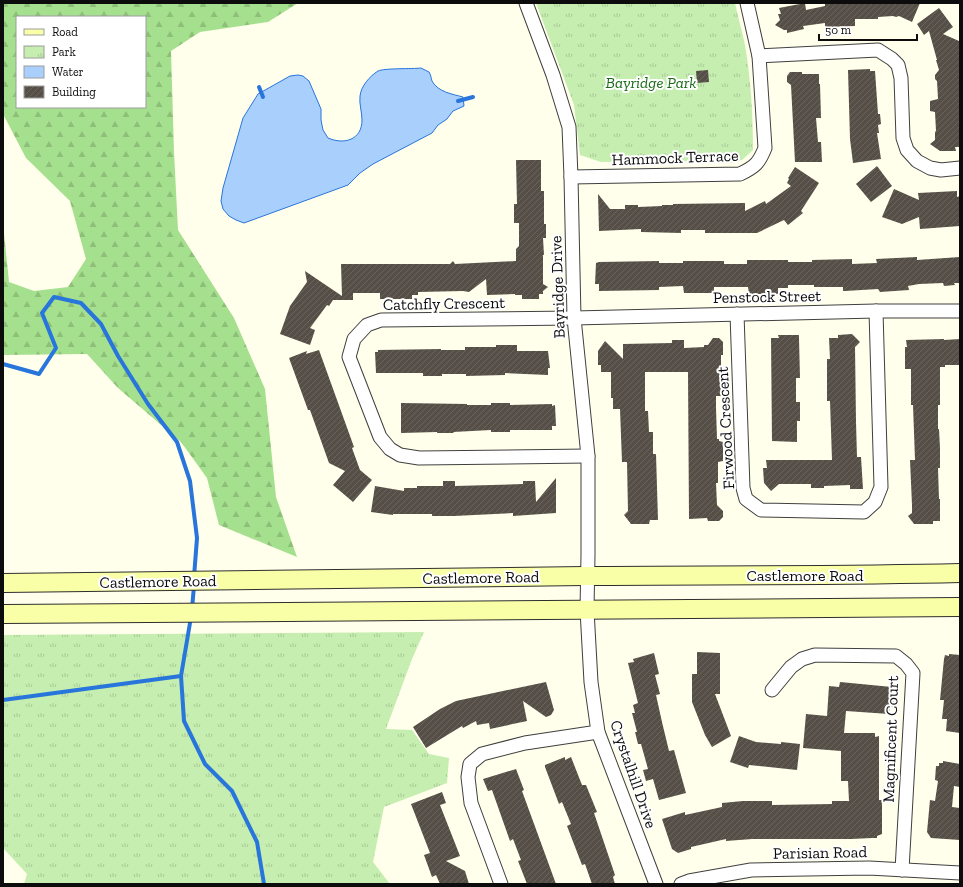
<svg xmlns="http://www.w3.org/2000/svg" width="963" height="887" font-family="'Zilla Slab',serif">
  <style>
    .forest { fill: url(#forest-firs); fill-rule: evenodd }
    .park { fill: url(#park-tufts) }
    .water { fill: #a9cffd; stroke: #2875dc }
    .lines { fill: none; stroke-linecap: round; stroke-linejoin: round }
    .stream { stroke: #2875dc; stroke-width: 4 }
    .building { fill: url(#building-hatch) }
    .street-casing { stroke: #3f3f3f; stroke-width: 15 }
    .secondary-casing { stroke: #2e2e2e; stroke-width: 20 }
    .street { stroke: #fff; stroke-width: 13 }
    .secondary { stroke: #f9ffa6; stroke-width: 18 }
    .labels { text-anchor: middle; stroke-width: 4; stroke-linejoin: round; paint-order: stroke }
    .park-label { font-size: 16px; font-style: italic; fill: #196a16; stroke: #fff }
    .street-label { font-size: 16px; fill: #0c0c0c; stroke: #fff }
  </style>
  <defs>
    <pattern id="forest-firs" width="22" height="20" patternUnits="userSpaceOnUse"><rect width="22" height="20" fill="#a5e08e"/><path d="M5 1l3.5 6h-7zM16 11l3.5 6h-7z" fill="#8dbf79"/></pattern>
    <pattern id="park-tufts" width="24" height="20" patternUnits="userSpaceOnUse"><rect width="24" height="20" fill="#c6eeb0"/><path d="M3 7l-1-3M5 7V3M7 7l1-3M15 17l-1-3M17 17v-4M19 17l1-3" fill="none" stroke="#a9cb96"/></pattern>
    <pattern id="building-hatch" width="6" height="6" patternUnits="userSpaceOnUse"><rect width="6" height="6" fill="#564f47"/><path d="M-1 1l2-2M0 6l6-6M5 7l2-2" fill="none" stroke="#69645d"/></pattern>
  </defs>
  <rect width="100%" height="100%" fill="#ffffeb"/>
  <!-- forest -->
  <path class="forest" d="M3,3H298L268,22L200,32L171,51L174,152L178,230L234,318L265,389L276,497L297,557L219,525L207,478L181,442L118,388L87,354L3,355V223L9,282L34,291L68,287L86,259L70,201L26,158L3,114ZM17,17H145V107H17Z"/>
  <!-- park -->
  <g class="park">
    <path d="M536,3H735C738,17 742,31 745,45C751,80 753,115 753,150L742,160L729,163L708,161L601,162L580,155L574,105Z"/>
    <path d="M424,632L412,659L386,729L412,730L429,754L449,758L447,783L384,807L373,862L390,884H24L27,874L3,848V635Z"/>
  </g>
  <!-- water -->
  <path class="water" d="M421,68L429,72C431,75 431,78 432,81C438,92 452,94 463,97L464,106L453,111L447,119L438,125L432,133L373,164L360,173L348,185L244,223L236,220L229,216L223,209L221,201L223,188L243,118L258,94L290,76L298,75L303,76L309,81L321,109V120L323,130L328,138C344,145 362,140 362,120C362,112 359,104 360,96C361,86 370,76 378,71C384,68 413,69 421,68Z"/>
  <g class="lines">
    <!-- stream -->
    <g class="stream">
      <path d="M259,87L263,97"/>
      <path d="M458,101L473,97"/>
      <path d="M3,364L39,374L56,348L42,313L54,297L81,303L101,324L118,356L148,404L177,442L190,481L197,538L194,577"/>
      <path d="M192,609L194,586"/>
      <path d="M191,617L181,676L184,721L205,764L232,791L257,842L264,884"/>
      <path d="M3,700L181,676"/>
    </g>
  </g>
  <!-- building -->
  <g class="building">
    <path d="M805,3L806,10L825,6V3H920L912,22L899,16L896,17L893,16L878,17V19H855V26L827,27L825,26V23L803,26L804,29L787,33V30H784L775,25L780,20L778,14H781L779,8Z"/>
    <path d="M939,8L953,27L943,34L959,41L960,45V147H955L956,151H940L930,144L935,140V132L936,131L935,112L930,111V101L938,99L937,81L935,79V75L939,70L936,60H937L929,31L924,35L917,24Z"/>
    <path d="M870,69V71H875L878,114H880L881,124L878,125L879,133H877L881,159L853,163L850,139L848,70Z"/>
    <path d="M708,70L709,82L697,83L696,71Z"/>
    <path d="M790,72H802V74H819V84H820L821,118H816L818,142H821L822,162H795L791,85L787,82V76Z"/>
    <path d="M516,160H541V191H544V224H546V238H543L544,255H543V284L548,287L543,291V294H539V299H522V295H515V294L487,295L486,279L469,292L463,291L418,292V295H412V299H380V293H353V300H333L329,306L327,305L310,328L315,330L310,345L280,334L290,306L307,282L305,271L342,296L341,264H450L453,261L455,264L516,261V249L519,246V223H514V204H517Z"/>
    <path d="M877,166L892,186L871,202L856,184Z"/>
    <path d="M795,167L819,183L801,211L803,213L788,225L784,220L757,233H705V230H681V233L641,232V229L599,231L598,194L610,209H625V205H638V207L662,206V205H673V204L745,203V211L765,201L766,204L791,186L787,183L789,179L788,178Z"/>
    <path d="M894,189L919,200L918,193L957,191V197L960,196V226L920,229L919,217L902,224L882,217Z"/>
    <path d="M917,257V260L960,257V283H954L955,285L944,286L943,283L919,284L908,286L909,290L880,292L878,289L845,291H843V287H814V285H788V288H778V294H749L748,287H714V293H684L683,286L659,287V290L599,291V284H595L596,263L599,262L659,261V263H683V261H724V264H747V260H788V262H812V260L852,259V264L877,263L876,259Z"/>
    <path d="M852,334L860,342L855,347L856,422L857,457H861L863,489H850V485L824,486V488H811V484H779L771,491L764,483L763,468H767L766,460H832L830,401H827V359H830L829,338H838V335Z"/>
    <path d="M778,335H799V338L800,378H796V402H800V421H797V442L772,441L771,338H779Z"/>
    <path d="M713,338H719L723,342V355H721V396H716V408L717,439H719V441L723,442V461L718,462V483H716L717,505L723,511V517L719,521H708L707,518L689,519L688,372H645V411H648L649,432H653V454H656L658,520H650L649,524H631L624,515L628,511L627,462H622L620,409H613V398H611V372H601V365H598V351L605,341L623,359V344L672,343V340H684V348L704,347V345H708Z"/>
    <path d="M944,339V340L960,339V365H945V367H940V405H938V429H939L940,448V468H938L939,499H940V521H933V524H914L908,516L912,513V505L910,460H915L913,405H911V369H905V347H907L906,340Z"/>
    <path d="M496,345H517V351H548L550,368H548V375L505,373V375L466,376V374H442V376H423V373H376L375,352H378V350L441,349V350H465V347H496Z"/>
    <path d="M319,350L354,447L352,448L360,470L372,480L353,502L333,485L345,471L329,463L310,410H308L289,358L307,351L306,354Z"/>
    <path d="M401,403L467,404V405H491V403H510V405L552,404V406L555,405L556,426H552V430H510V432H491V430L453,432L454,433H437V432L401,433Z"/>
    <path d="M556,478V513L513,516V513L454,516H432V514H393V515L371,512L375,486L404,491V488H417V486H443V481H455V486L523,484V481H535L536,502Z"/>
    <path d="M697,652L720,653V694H715L731,736L712,747L705,735L692,702V674H697Z"/>
    <path d="M654,653L659,674L655,675L660,694L656,695L662,722L669,751L674,750L686,793L659,800L653,779L646,781L643,770L648,769L641,744H638L635,732H637L632,713H635L633,705L638,703L628,663L634,662L633,659Z"/>
    <path d="M949,654L960,655V733L946,731L947,719H942L944,700H940L944,659L945,655L949,656Z"/>
    <path d="M546,682L554,710L551,715L546,717L523,701L527,721L490,729L489,723L477,725L476,721L463,728L462,726L426,748L413,727L440,709L456,701Z"/>
    <path d="M840,682L892,687L890,698H894L893,707H890L889,714L846,711L844,733H875V737L879,736V800H882V834L877,836V838H872L851,839H752L726,841V839L691,847V849L678,853L672,849L662,819L685,812V815L722,807V803L743,801H772V805L832,804V801H849L848,781H841V751L803,748L806,714L827,716L829,686L839,687Z"/>
    <path d="M739,736L756,742L781,744V742L800,744L797,770L749,765L748,768L730,762Z"/>
    <path d="M565,757V760L571,757L582,785H586L597,812L594,813L615,875L613,877L615,884H592L585,864L582,865L567,826L571,824L562,802L559,804L545,767V765Z"/>
    <path d="M943,761L960,764V787L954,786L952,807L960,808V840L931,838L927,832L930,800L935,801L938,781L935,780L936,766H939V763H943Z"/>
    <path d="M516,769L524,790L522,791L556,884H527L518,861L521,860L513,839L510,841L492,790L488,791L483,779Z"/>
    <path d="M442,792L446,803L440,805L460,856L446,861L465,871L469,884H440L436,875L432,877L424,855L430,853L411,804Z"/>
  </g>
  <g class="lines">
    <defs>
      <g id="street">
        <path d="M526,3L553,75L569,127L571,177L574,318L588,456V555L587,610L591,682L598,732L656,884"/>
        <path d="M759,56L878,50L892,59L898,65L901,78L903,138L907,150L917,161L930,168L941,170L960,168"/>
        <path d="M571,177L740,174C755,167 759,163 765,148L759,56L747,3"/>
        <path d="M737,314L743,488L746,499L761,510L864,512L875,502L881,487L876,311"/>
        <path d="M588,456L419,458L400,455L390,449L380,437L349,357L354,339L367,325L381,320L574,318L876,311H960"/>
        <path d="M772,690L791,667L802,659L815,655L896,656L906,664L913,673L902,870"/>
        <path d="M501,884L471,803L468,777L470,764L482,754L525,743L598,732"/>
        <path d="M681,884L689,881L751,870L869,868L960,873"/>
      </g>
      <g id="secondary">
        <path d="M3,583C197,581 391,578 585,576C710,575 835,576 960,573"/>
        <path d="M3,614L960,607"/>
      </g>
    </defs>
    <!-- street casing -->
    <use href="#street" class="street-casing"/>
    <!-- secondary casing -->
    <use href="#secondary" class="secondary-casing"/>
    <!-- street -->
    <use href="#street" class="street"/>
    <!-- secondary -->
    <use href="#secondary" class="secondary"/>
  </g>
  <g class="labels">
    <!-- park labels -->
    <g class="park-label">
      <text x="651" y="88">Bayridge Park</text>
    </g>
    <!-- street labels -->
    <g class="street-label">
      <text transform="translate(675 157) rotate(-2)" y="6">Hammock Terrace</text>
      <text transform="translate(557 287) rotate(-92)" y="6">Bayridge Drive</text>
      <text transform="translate(767 296) rotate(-1)" y="6">Penstock Street</text>
      <text transform="translate(444 303) rotate(-1)" y="6">Catchfly Crescent</text>
      <text transform="translate(725 428) rotate(-93)" y="6">Firwood Crescent</text>
      <text x="805" y="581">Castlemore Road</text>
      <text transform="translate(481 577) rotate(-1)" y="6">Castlemore Road</text>
      <text transform="translate(158 581) rotate(-1)" y="6">Castlemore Road</text>
      <text transform="translate(890 739) rotate(-88)" y="6">Magnificent Court</text>
      <text transform="translate(634 774) rotate(71)" y="6">Crystalhill Drive</text>
      <text transform="translate(820 852) rotate(-1)" y="6">Parisian Road</text>
    </g>
  </g>
  <!-- border -->
  <rect width="963" height="887" fill="none" stroke="#0c0c0c" stroke-width="8"/>
  <!-- legend -->
  <rect x="16" y="16" width="130" height="92" fill="#ffffff" stroke="#9e9e9e"/>
  <rect x="24" y="29" width="20" height="6" fill="#f9ffa6" stroke="#9e9e9e"/>
  <text x="52" y="36" font-size="12" fill="#0c0c0c">Road</text>
  <rect x="24" y="46" width="20" height="12" fill="url(#park-tufts)" stroke="#9e9e9e"/>
  <text x="52" y="56" font-size="12" fill="#0c0c0c">Park</text>
  <rect x="24" y="66" width="20" height="12" fill="#a9cffd" stroke="#9e9e9e"/>
  <text x="52" y="76" font-size="12" fill="#0c0c0c">Water</text>
  <rect x="24" y="86" width="20" height="12" fill="url(#building-hatch)" stroke="#9e9e9e"/>
  <text x="52" y="96" font-size="12" fill="#0c0c0c">Building</text>
  <!-- scale -->
  <path d="M819 34v6h98v-6" fill="none" stroke="#0c0c0c" stroke-width="2"/>
  <text x="825" y="34" font-size="12" fill="#0c0c0c" stroke="#ffffff" stroke-width="3" paint-order="stroke">50 m</text>
</svg>
